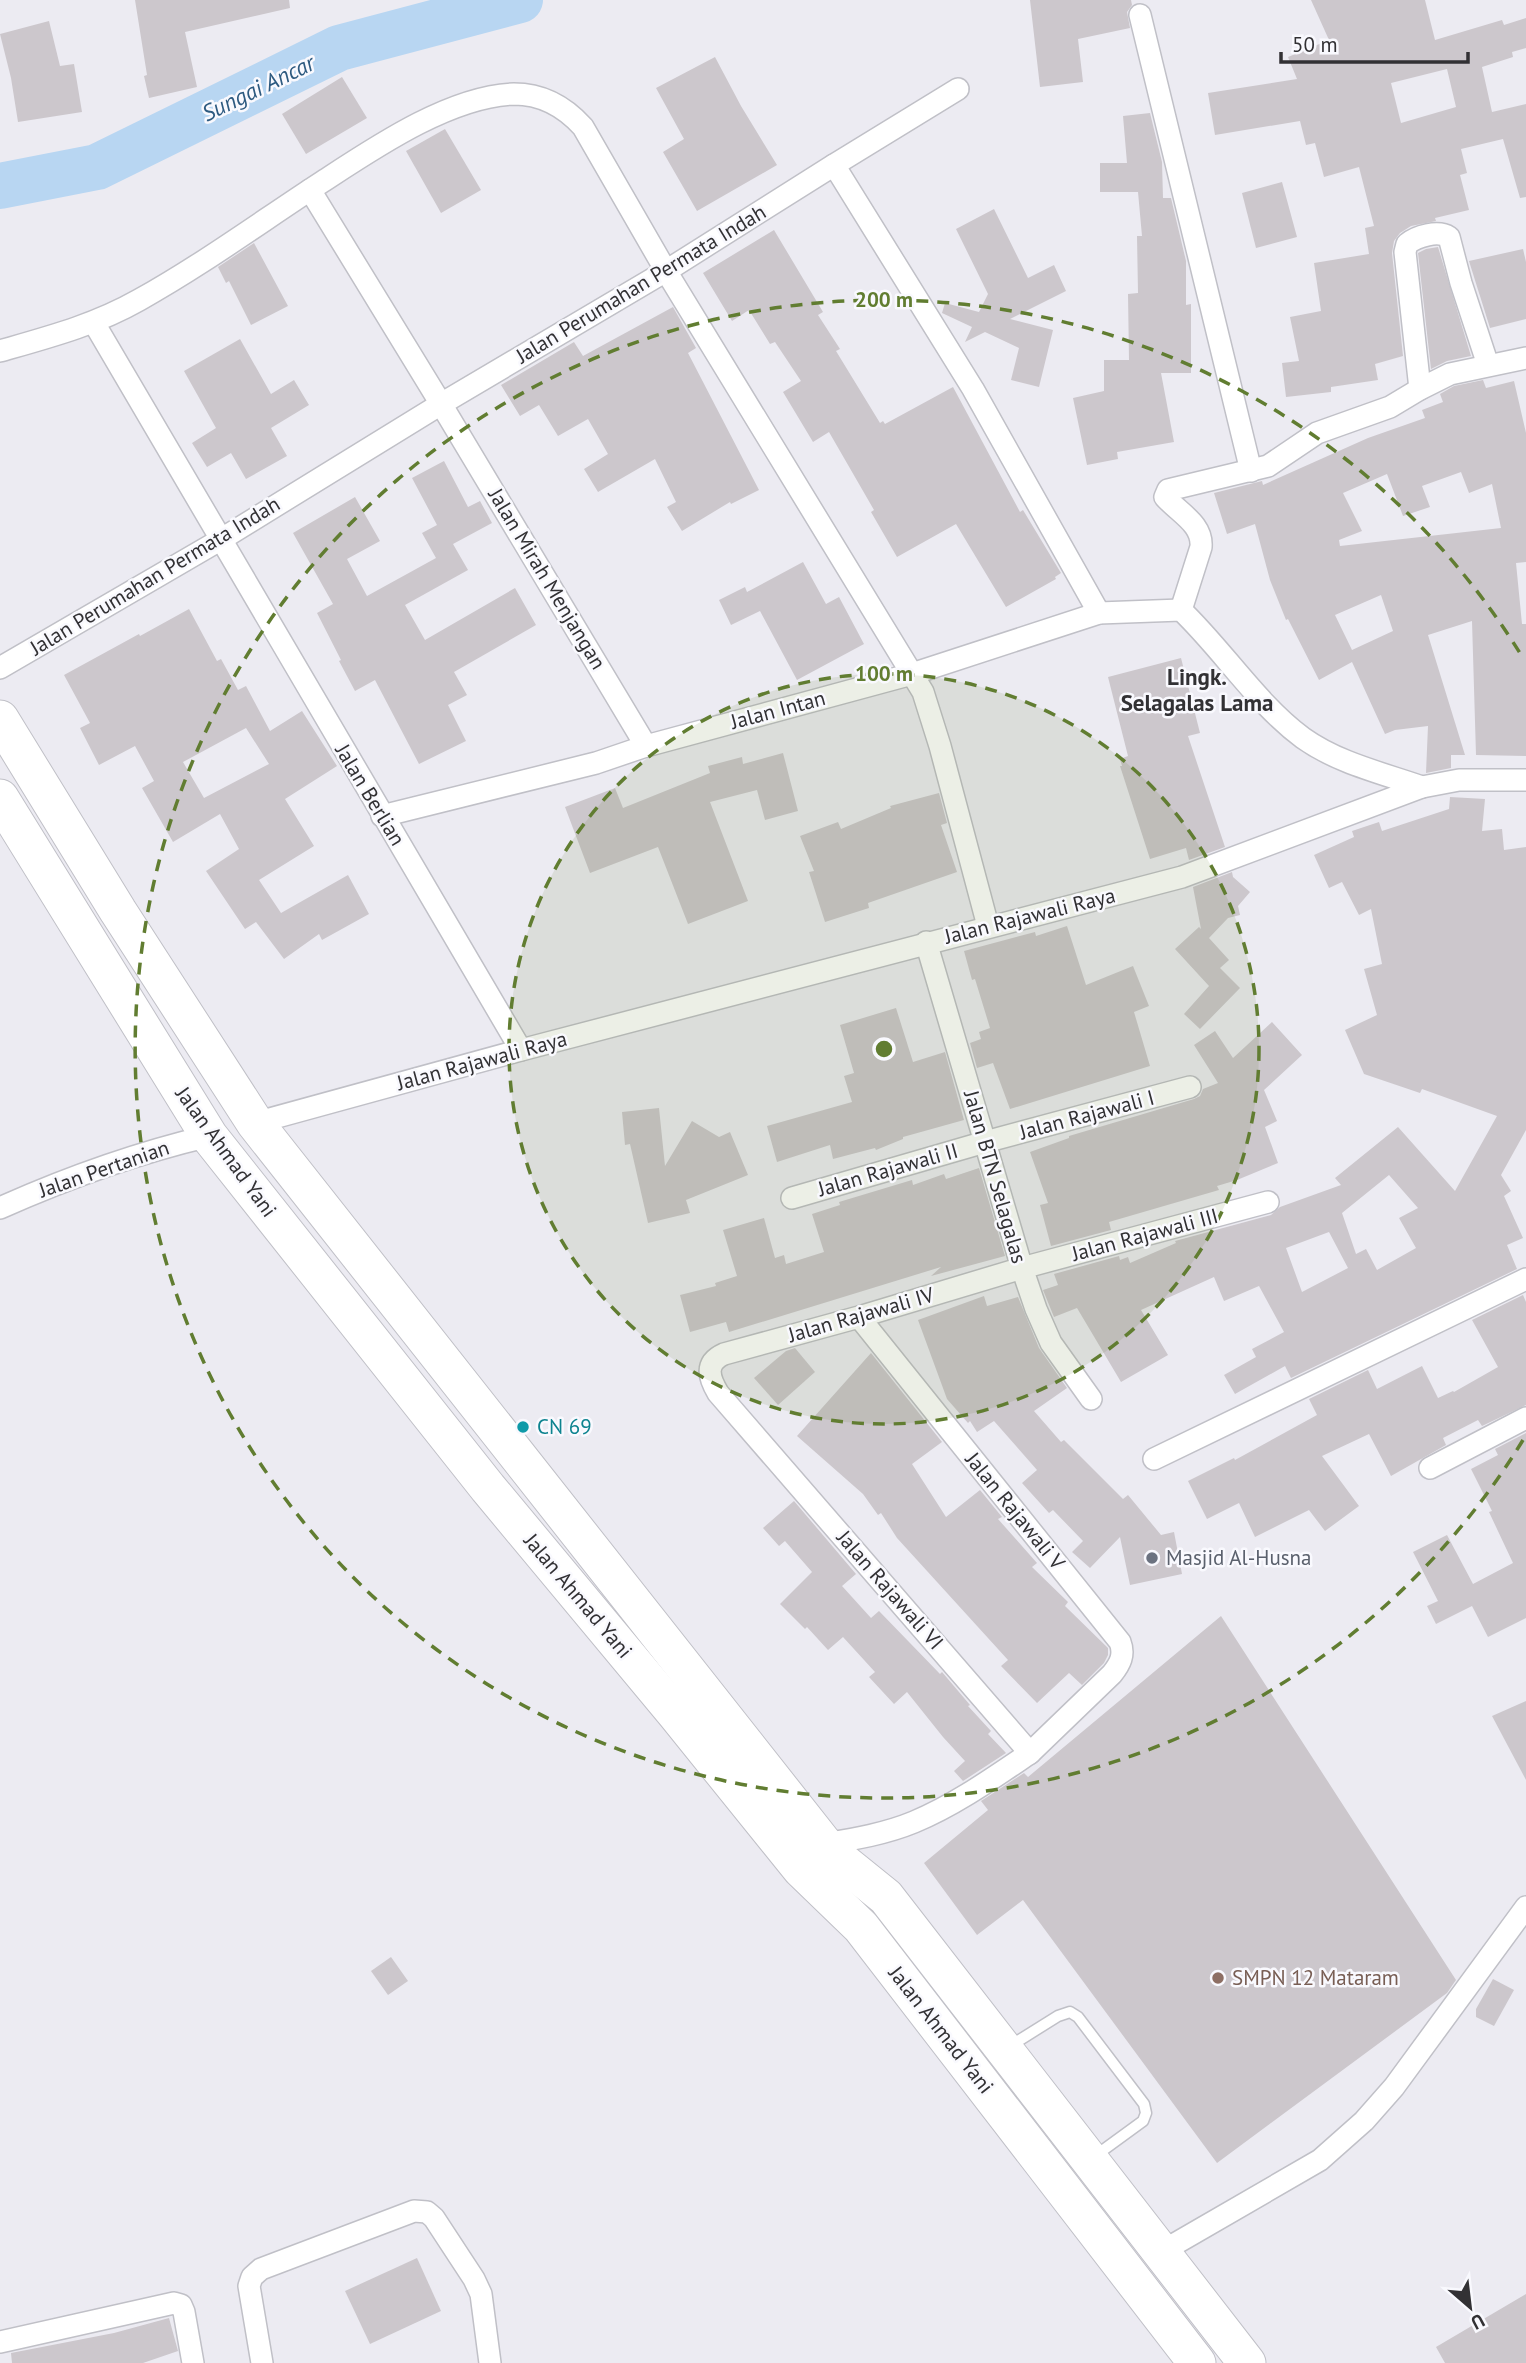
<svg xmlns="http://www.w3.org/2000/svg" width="1526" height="2363" font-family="'PT Sans',sans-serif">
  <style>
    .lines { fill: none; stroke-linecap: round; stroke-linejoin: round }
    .river { stroke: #b8d6f2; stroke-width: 46 }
    .building { fill: #ccc7cc; fill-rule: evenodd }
    .lane-casing { stroke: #c0c0c7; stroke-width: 13 }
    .street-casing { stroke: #c0c0c7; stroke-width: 24 }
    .highway-casing { stroke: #c0c0c7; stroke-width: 39 }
    .lane { stroke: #fff; stroke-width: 10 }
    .street { stroke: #fff; stroke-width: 21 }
    .highway { stroke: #fff; stroke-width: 37 }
    .ring { fill: none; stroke: #617d31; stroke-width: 3.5; stroke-dasharray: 12 9 }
    .culture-dot { fill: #0f9aa8; stroke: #f9f9fe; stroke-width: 2.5 }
    .worship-dot { fill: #6b7280; stroke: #f9f9fe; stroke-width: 2.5 }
    .education-dot { fill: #8d6e63; stroke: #f9f9fe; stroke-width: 2.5 }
    .labels { text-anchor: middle; stroke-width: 5; stroke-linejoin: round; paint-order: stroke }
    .street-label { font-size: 21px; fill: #323134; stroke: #f9f9fe }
    .culture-label { font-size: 21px; fill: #0d838f; stroke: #f9f9fe; text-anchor: start }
    .worship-label { font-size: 21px; fill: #5b616d; stroke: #f9f9fe; text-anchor: start }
    .education-label { font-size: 21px; fill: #785e54; stroke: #f9f9fe; text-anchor: start }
    .water-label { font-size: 23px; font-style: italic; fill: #2d5a80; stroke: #f9f9fe }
    .neighbourhood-label { font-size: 23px; font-weight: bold; fill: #323134; stroke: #f9f9fe }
    .centre { fill: #617d31; stroke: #f9f9fe; stroke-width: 3.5 }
    .ring-label { font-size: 21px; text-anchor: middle; font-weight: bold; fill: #617d31; stroke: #f9f9fe; stroke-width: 5; stroke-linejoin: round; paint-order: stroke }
  </style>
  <rect width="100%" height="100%" fill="#ecebf2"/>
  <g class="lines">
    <!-- river -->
    <path class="river" d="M0,186L97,167L339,48L520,0"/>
  </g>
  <!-- building -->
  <g class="building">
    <path d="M135,0H289L290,8L185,32L197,87L149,98L144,76L147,75Z"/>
    <path d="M1030,0H1131L1132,5L1127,12L1130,28L1078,39L1083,82L1040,87Z"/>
    <path d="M1311,0H1425L1435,40L1502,20L1504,25L1526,18V48L1512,52L1513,57L1482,67L1492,112L1526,104V197L1520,198L1503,139L1461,149L1467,173L1460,175L1469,210L1435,218L1436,221L1411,226L1400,233L1394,241L1392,253L1403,356L1375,364L1378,380L1331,387V392L1286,397L1282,363L1299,361L1290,317L1321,311L1314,263L1369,254L1365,228L1374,226L1359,167L1324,177L1315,143L1306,145L1300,121L1215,135L1208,93L1297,79L1288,57L1329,40ZM1447,69L1456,107L1401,123L1391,83Z"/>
    <path d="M49,21L60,66L74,64L82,112L18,122L11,78L0,34Z"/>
    <path d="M715,57L741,106L777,165L697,211L663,152L684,139L656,88Z"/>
    <path d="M342,77L367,118L306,154L282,114Z"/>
    <path d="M1150,113L1162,162L1163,198H1171L1186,261V305L1191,304V373H1161L1174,442L1117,452L1118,459L1087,465L1073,398L1104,391V360H1129L1128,294L1138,293L1137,236H1142L1138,192H1100V163H1127L1123,116Z"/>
    <path d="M445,129L481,190L441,213L406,151Z"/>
    <path d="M1282,182L1297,237L1256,248L1242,193Z"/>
    <path d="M994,209L1028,278L1054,265L1066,291L1010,319L1053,330L1039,387L1011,380L1019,348L985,332L965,342L972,327L942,313L945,303L979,312L988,294L956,229Z"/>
    <path d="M774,230L823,312L818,315L840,349L836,351L880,423L883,421L885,424L953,387L1020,512L1023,510L1061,573L1055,577L1056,579L1006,607L956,524L897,557L871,512L874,510L829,432L813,442L783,392L801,381L775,342L770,344L749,310L732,321L703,273Z"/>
    <path d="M254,243L288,306L251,325L229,281L226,283L218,267Z"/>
    <path d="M1438,247L1471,356L1447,361L1431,369L1418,253L1426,249Z"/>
    <path d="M1523,249L1526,262V319L1490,328L1469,261Z"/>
    <path d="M673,307L696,348L688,353L759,490L731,504L730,502L682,531L667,507L676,502L655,459L598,492L584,469L608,454L588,419L558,436L539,405L520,416L501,385L574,342L583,356Z"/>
    <path d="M240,339L271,394L294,380L309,405L271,428L287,456L246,479L231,453L207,467L192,443L216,428L184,371Z"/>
    <path d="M1483,380L1486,388L1514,381L1526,433V562L1516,563L1522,624H1526V756L1476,755L1472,621L1428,635L1465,755H1451V768L1426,773L1428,726L1395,730L1385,734L1352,662L1319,680L1288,619L1286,620L1270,580L1255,524L1227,534L1214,493L1262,481L1263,485L1368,438L1425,418L1422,410L1443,402L1440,394L1454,386ZM1461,472L1469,493L1492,484L1501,528L1340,546L1339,540L1362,531L1343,493L1387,474L1403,516L1430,507L1422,486ZM1381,595L1393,631L1352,650L1335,615Z"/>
    <path d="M444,461L468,507L480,501L492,523L453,544L468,570L405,605L425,640L515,588L536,625L454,672L467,695L448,705L466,741L419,764L375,680L355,691L339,661L341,660L317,613L333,604L293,533L355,497L380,541L347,559L367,596L436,558L422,533L437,525L412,478Z"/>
    <path d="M803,562L826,604L839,597L864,644L797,680L760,611L731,625L719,600L745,587L747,592Z"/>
    <path d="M189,609L217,661L221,659L238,690L246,686L270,731L302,711L337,766L285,799L314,846L259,880L281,913L348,875L369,914L322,940L319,934L284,959L256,922L245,929L206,871L239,849L220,814L173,842L142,788L154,781L135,746L99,765L80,728L90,723L64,675L139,634L140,636ZM246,728L269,764L204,798L183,762Z"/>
    <path d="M1181,658L1200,733L1188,736L1225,847L1189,860L1186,848L1150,859L1120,766H1122L1120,759L1128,756L1108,677Z"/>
    <path d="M783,753L798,811L765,820L757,790L710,802L748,901L688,924L658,847L590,873L565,807L615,788L623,808L710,773L708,766L742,757L743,764Z"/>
    <path d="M939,793L947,823L941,825L957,872L868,903L869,908L825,922L809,872L814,871L800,836L838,822L841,829L891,808L890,806Z"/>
    <path d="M1450,797L1485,799L1482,831L1502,829L1504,850L1526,847V1130L1501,1175L1511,1191L1504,1196L1523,1238L1507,1245L1517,1269L1291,1378L1285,1366L1235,1394L1224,1375L1256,1357L1252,1349L1284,1332L1259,1286L1224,1301L1214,1277L1141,1310L1168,1355L1121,1382L1077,1308L1054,1317L1043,1290L1058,1285L1054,1274L1119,1256L1120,1260L1128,1257L1130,1263L1176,1243L1175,1241L1271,1215L1280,1207L1341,1185L1335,1178L1398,1127L1455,1191L1497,1116L1422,1089L1420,1093L1364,1074L1345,1030L1377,1015L1364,969L1382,964L1371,909L1359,915L1342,882L1329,888L1314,855L1354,837L1352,831L1379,822L1382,831L1449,809ZM1389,1175L1418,1208L1399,1218L1416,1248L1377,1270L1366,1249L1356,1254L1342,1213ZM1329,1232L1348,1268L1302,1292L1286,1248Z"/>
    <path d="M1232,872L1233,877L1250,892L1238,906L1240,915L1228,918L1209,938L1229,960L1220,968L1240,988L1200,1029L1184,1014L1209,986L1175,949L1199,927L1201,929L1193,887Z"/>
    <path d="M1067,926L1086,985L1133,966L1149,1006L1134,1012L1150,1066L1010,1109L993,1063L977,1068L970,1043L981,1039L979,1032L990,1028L975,979L972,980L964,951L1035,932L1036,936Z"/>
    <path d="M896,1008L913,1062L945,1052L964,1120L903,1137V1139L876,1150L875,1148L833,1159L830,1145L777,1162L767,1126L852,1102L844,1076L854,1073L840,1025Z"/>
    <path d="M1272,1022L1302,1055L1264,1090L1277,1121L1265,1127L1278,1163L1237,1180L1217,1186L1219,1190L1109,1222L1111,1230L1051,1246L1040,1205L1048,1203L1030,1152L1069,1138V1136L1194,1099L1200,1096L1203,1089L1218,1083L1194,1045L1215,1031L1233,1058Z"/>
    <path d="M659,1108L665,1166L692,1121L719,1137L730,1132L748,1175L686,1200L690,1213L648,1223L630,1144L625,1145L622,1112Z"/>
    <path d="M979,1168L1005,1256L931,1276L941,1267L729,1332L726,1322L690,1332L680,1295L716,1286L715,1283L737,1276L723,1230L764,1218L775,1258L784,1255L786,1264L824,1252L812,1214L840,1205L839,1202L912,1180L913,1185L944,1174L946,1179Z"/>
    <path d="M1523,1295L1526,1302V1405L1482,1426L1478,1420L1443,1438L1446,1445L1391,1476L1369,1434L1322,1456L1359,1506L1325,1531L1309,1510L1255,1537L1239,1503L1207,1519L1188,1481L1234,1458L1235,1460L1317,1415L1309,1399L1368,1370L1377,1389L1422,1366L1438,1398L1453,1391L1454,1392L1498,1367L1472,1320Z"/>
    <path d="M984,1296L987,1306L1018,1297L1039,1348L1067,1388L1034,1411L1061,1442L1064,1440L1123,1499L1128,1495L1161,1535L1174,1532L1182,1574L1130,1585L1120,1537L1090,1568L1072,1552L1083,1541L1053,1510L1049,1513L1022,1483L1037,1470L994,1421L977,1432L970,1421L968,1423L947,1399L918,1320Z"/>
    <path d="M795,1348L815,1372L778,1405L754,1378L786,1351Z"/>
    <path d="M871,1353L942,1442L912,1464L946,1517L980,1490L1002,1517L998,1519L1037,1563L1032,1567L1068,1602L1065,1606L1108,1648V1655L1104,1663L1082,1685L1069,1673L1037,1703L1001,1666L1008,1660L897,1538L881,1513L878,1515L863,1494L797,1436Z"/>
    <path d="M1526,1433V1618L1488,1637L1472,1606L1436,1624L1427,1606L1438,1601L1413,1552L1447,1535L1473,1584L1513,1563L1489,1512L1492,1511L1471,1469L1498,1455L1495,1449Z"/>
    <path d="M794,1501L856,1574L842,1586L871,1618L879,1611L940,1674L942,1672L970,1705L968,1706L991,1731L988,1734L1006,1753L963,1781L954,1771L965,1761L943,1737L907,1692L894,1704L869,1677L875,1672L843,1637L828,1650L807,1627L805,1629L780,1604L812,1572L785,1541L779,1546L763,1528Z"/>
    <path d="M1221,1616L1456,1980L1447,1993L1217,2163L1023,1900L977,1935L924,1863L988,1810L981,1801L1024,1773L1028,1777Z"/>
    <path d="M1526,1701V1780L1492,1716Z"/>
    <path d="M391,1957L408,1981L388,1995L371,1971Z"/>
    <path d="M1493,1979L1514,1990L1494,2026L1476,2017V2009Z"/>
    <path d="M417,2258L441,2311L370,2344L345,2291Z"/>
    <path d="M1526,2294V2363H1445L1436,2347Z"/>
    <path d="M169,2318L178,2351L143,2363H12L11,2353L114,2333Z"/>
  </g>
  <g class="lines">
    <defs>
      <path id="lane" d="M1010,2046L1058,2016L1070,2012L1078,2017L1144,2104L1146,2113L1143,2121L1095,2156"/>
      <g id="street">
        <path d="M1140,15L1251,471"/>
        <path d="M834,165L958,89"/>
        <path d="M94,323L521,1050"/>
        <path d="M0,351C49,337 95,325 139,300C202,265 262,221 322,182C374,148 450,96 514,94C542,94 565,107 583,127L666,271L923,692L940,746L988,926"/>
        <path d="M1420,389L1405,252L1407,244C1417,236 1438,230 1449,237L1461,283L1488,365"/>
        <path d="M1181,610L1201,547C1203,524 1179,513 1165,497L1168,490L1268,466L1317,433L1390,407L1420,389L1450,374L1526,358"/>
        <path d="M0,668L220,540L441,404L666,271L834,165L973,389L1099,613"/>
        <path d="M1422,787L1459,780H1526"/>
        <path d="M382,816L596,763L646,746"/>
        <path d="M926,942L1022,1268L1036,1309L1051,1343L1091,1399"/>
        <path d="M255,1123L521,1050L1182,877L1422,787C1382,773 1338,763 1303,738C1256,703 1223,650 1181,610L1099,613L912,674L646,746L441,404L310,190"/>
        <path d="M792,1198L985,1142L1190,1087"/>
        <path d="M0,1208C67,1178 137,1153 209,1136"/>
        <path d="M859,1317L1120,1642C1125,1655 1120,1664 1112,1674L1030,1753L718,1393C709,1378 704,1363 724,1354L859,1317L1022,1268L1268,1202"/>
        <path d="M1154,1459L1526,1279"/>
        <path d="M1430,1468L1526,1418"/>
        <path d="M824,1844C854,1839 885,1834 914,1822C955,1805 993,1778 1030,1753"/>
        <path d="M1161,2252L1320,2160L1364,2121L1394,2087L1526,1907"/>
        <path d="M0,2342L174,2303L181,2305L184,2312L193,2363"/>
        <path d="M262,2363L249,2286L252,2277L261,2269L414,2211L427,2212L434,2218L474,2279L481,2294L490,2363"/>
      </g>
      <g id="highway">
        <path d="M0,719L118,911L255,1123L824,1844L834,1855L886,1897L1247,2363"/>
        <path d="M0,798L209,1136L488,1488L676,1714L801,1869L861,1927L1197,2363"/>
      </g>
    </defs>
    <!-- lane casing -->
    <use href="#lane" class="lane-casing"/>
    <!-- street casing -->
    <use href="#street" class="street-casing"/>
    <!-- highway casing -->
    <use href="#highway" class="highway-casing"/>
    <!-- lane -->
    <use href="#lane" class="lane"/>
    <!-- street -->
    <use href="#street" class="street"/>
    <!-- highway -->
    <use href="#highway" class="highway"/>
  </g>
  <!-- distance rings -->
  <circle cx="884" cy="1049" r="375" fill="#617d31" fill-opacity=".12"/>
  <g class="ring">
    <circle cx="884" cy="1049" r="375"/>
    <path d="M1523 1440A749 749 0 1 1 1523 658"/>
  </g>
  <!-- markers -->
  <circle class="culture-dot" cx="523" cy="1427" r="7"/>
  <circle class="worship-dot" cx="1152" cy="1558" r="7"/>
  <circle class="education-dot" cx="1218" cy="1978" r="7"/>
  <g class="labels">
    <!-- street labels -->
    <g class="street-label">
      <text transform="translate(641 284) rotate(-31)" y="7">Jalan Perumahan Permata Indah</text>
      <text transform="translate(155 576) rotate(-31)" y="7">Jalan Perumahan Permata Indah</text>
      <text transform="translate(547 579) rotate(59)" y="7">Jalan Mirah Menjangan</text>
      <text transform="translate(778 710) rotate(-15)" y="7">Jalan Intan</text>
      <text transform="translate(370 795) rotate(59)" y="7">Jalan Berlian</text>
      <text transform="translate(1030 916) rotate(-14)" y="7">Jalan Rajawali Raya</text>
      <text transform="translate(482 1061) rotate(-15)" y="7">Jalan Rajawali Raya</text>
      <text transform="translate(1087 1115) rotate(-15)" y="7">Jalan Rajawali I</text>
      <text transform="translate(226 1152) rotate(54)" y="7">Jalan Ahmad Yani</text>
      <text transform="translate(104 1169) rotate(-19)" y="7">Jalan Pertanian</text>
      <text transform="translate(888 1170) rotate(-16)" y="7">Jalan Rajawali II</text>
      <text transform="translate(995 1177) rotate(74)" y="7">Jalan BTN Selagalas</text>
      <text transform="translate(1145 1235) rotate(-15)" y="7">Jalan Rajawali III</text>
      <text transform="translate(861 1315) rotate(-16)" y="7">Jalan Rajawali IV</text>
      <text transform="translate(1015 1511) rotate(51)" y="7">Jalan Rajawali V</text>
      <text transform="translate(890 1590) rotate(49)" y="7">Jalan Rajawali VI</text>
      <text transform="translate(578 1596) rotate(50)" y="7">Jalan Ahmad Yani</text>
      <text transform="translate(941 2030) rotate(52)" y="7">Jalan Ahmad Yani</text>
    </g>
    <!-- culture labels -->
    <g class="culture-label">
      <text x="537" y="1434">CN 69</text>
    </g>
    <!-- worship labels -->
    <g class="worship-label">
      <text x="1166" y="1565">Masjid Al-Husna</text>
    </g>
    <!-- education labels -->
    <g class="education-label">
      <text x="1232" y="1985">SMPN 12 Mataram</text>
    </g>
    <!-- water labels -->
    <g class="water-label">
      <text transform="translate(258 88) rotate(-26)" y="8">Sungai Ancar</text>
    </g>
    <!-- neighbourhood labels -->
    <g class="neighbourhood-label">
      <text x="1197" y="685">Lingk.<tspan x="1197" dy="26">Selagalas Lama</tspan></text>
    </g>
  </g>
  <circle cx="884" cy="1049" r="10" class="centre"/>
  <g class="ring-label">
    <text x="884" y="307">200 m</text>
    <text x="884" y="681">100 m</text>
  </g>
  <!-- north arrow -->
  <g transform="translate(1470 2307) rotate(152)" stroke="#f9f9fe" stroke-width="5" paint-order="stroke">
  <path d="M0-5L12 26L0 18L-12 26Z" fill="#323134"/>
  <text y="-10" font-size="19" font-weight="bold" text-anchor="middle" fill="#323134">U</text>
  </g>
  <!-- scale -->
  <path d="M1281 52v10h187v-10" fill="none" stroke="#323134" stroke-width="3.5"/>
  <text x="1292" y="52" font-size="21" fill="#323134" stroke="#f9f9fe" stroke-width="5" paint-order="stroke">50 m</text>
</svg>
